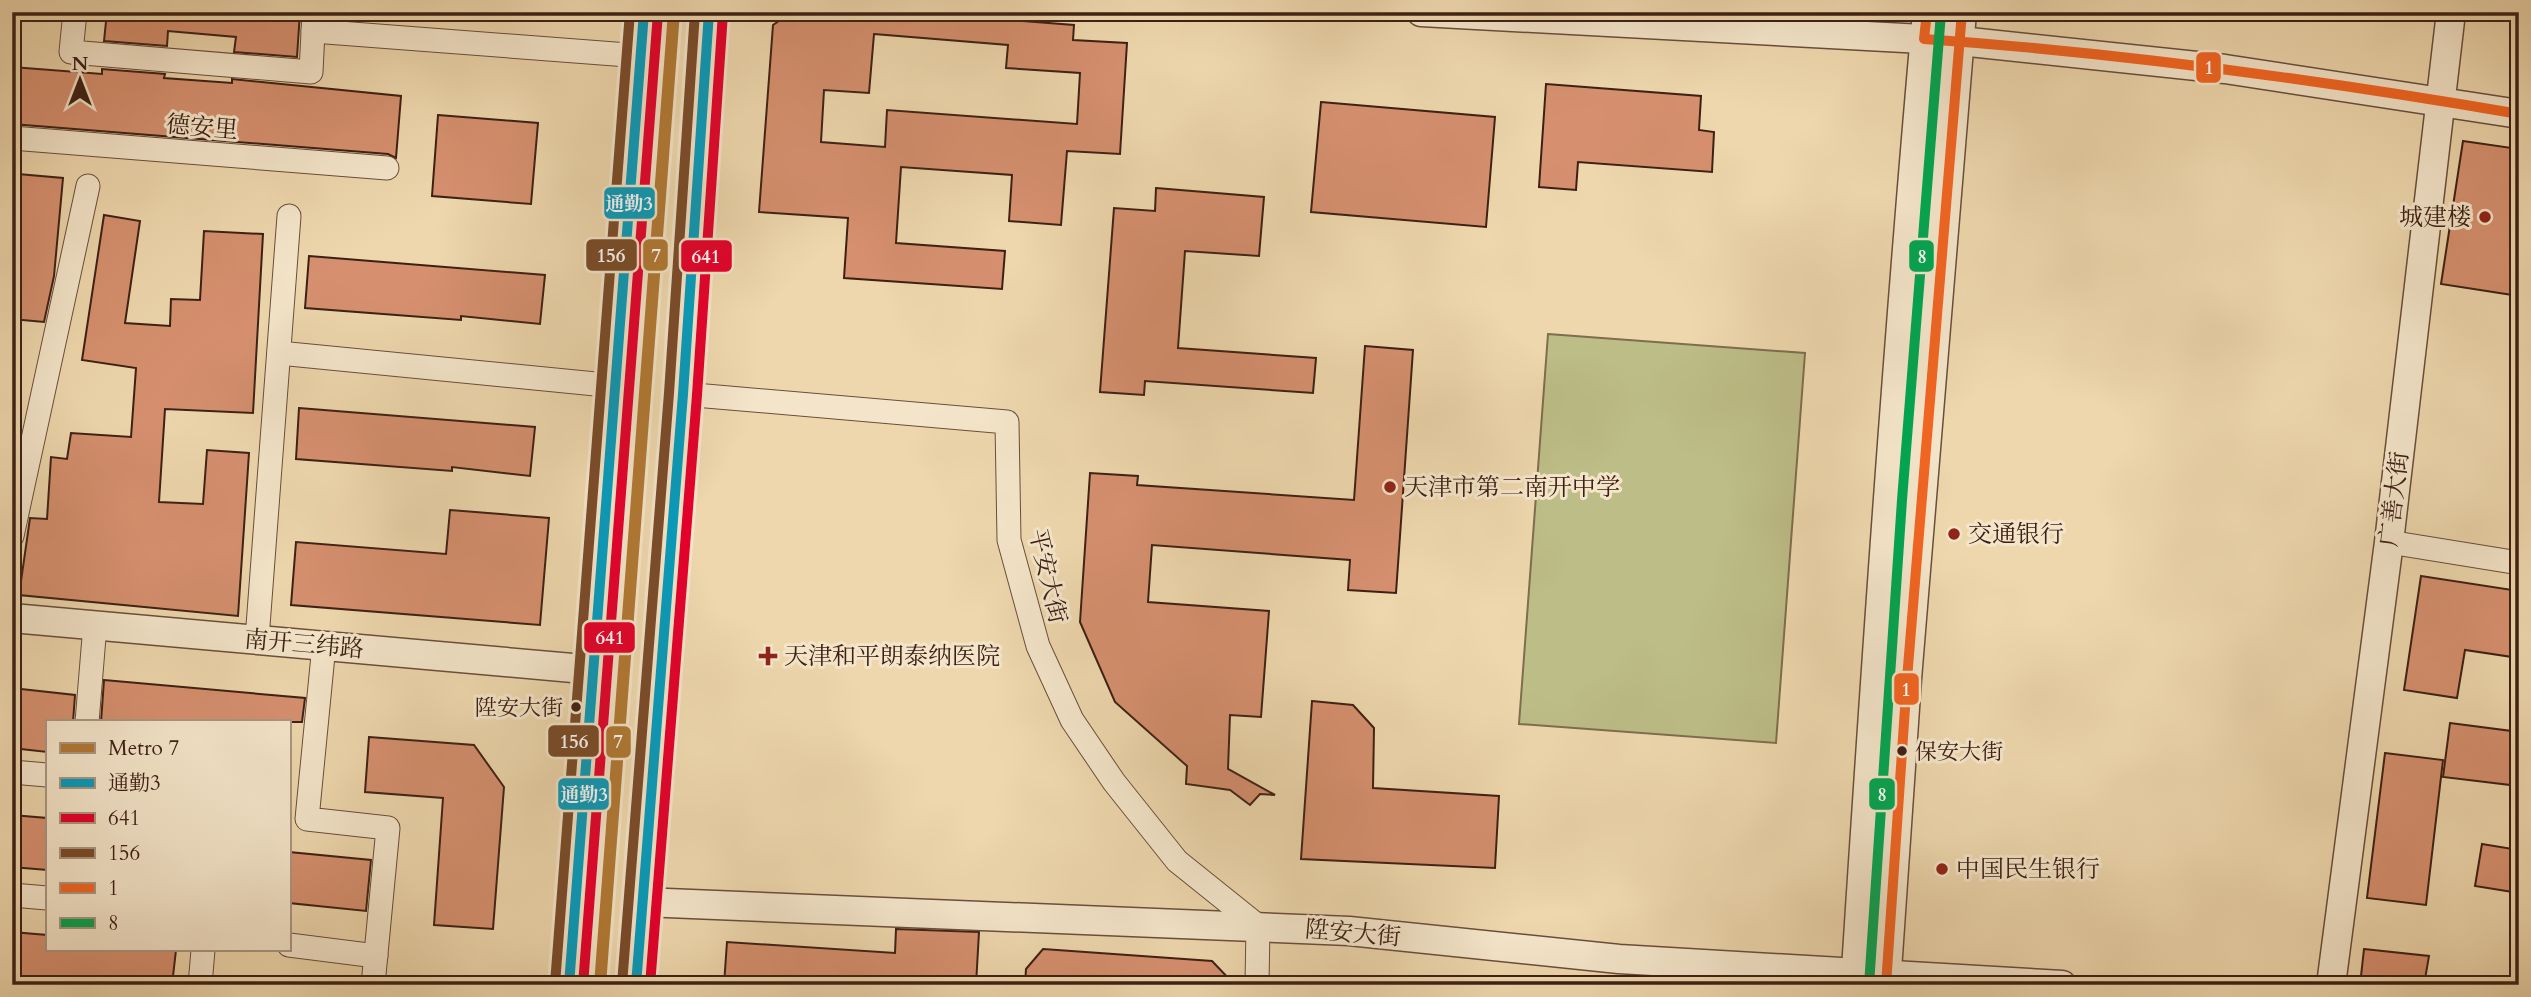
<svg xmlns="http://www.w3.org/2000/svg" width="2531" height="997" font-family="Cardo,'Noto Serif SC',serif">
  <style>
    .green { fill: #bdbd87; stroke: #7d6e4e; stroke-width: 2 }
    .building { fill: #d6906f; stroke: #3d2015; stroke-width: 2; fill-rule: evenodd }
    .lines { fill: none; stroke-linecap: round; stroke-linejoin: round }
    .minor-casing { stroke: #694e3b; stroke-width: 25 }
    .tertiary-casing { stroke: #694e3b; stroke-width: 31 }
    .primary-casing { stroke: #3d2015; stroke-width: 38 }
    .minor { stroke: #f4e5ca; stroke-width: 23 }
    .tertiary { stroke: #f4e5ca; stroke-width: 28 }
    .primary { stroke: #e7bc76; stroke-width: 35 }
    .bus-1-casing { stroke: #f4e5ca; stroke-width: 16 }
    .bus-2-casing { stroke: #f4e5ca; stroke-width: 16 }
    .bus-3-casing { stroke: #f4e5ca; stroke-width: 16 }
    .bus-4-casing { stroke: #f4e5ca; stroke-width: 16 }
    .bus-5-casing { stroke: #f4e5ca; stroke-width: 16 }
    .bus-1 { stroke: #069bbc; stroke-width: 10 }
    .bus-2 { stroke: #e4002b; stroke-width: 10 }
    .bus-3 { stroke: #7a4b2a; stroke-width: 10 }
    .bus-4 { stroke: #f26522; stroke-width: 10 }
    .bus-5 { stroke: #00a651; stroke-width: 10 }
    .metro-1-casing { stroke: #f4e5ca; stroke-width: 18 }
    .metro-1 { stroke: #b17833; stroke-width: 12 }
    .poi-dot { fill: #8f2418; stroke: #f4e5ca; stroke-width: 2.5 }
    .bus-dot { fill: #3d2015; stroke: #f4e5ca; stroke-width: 2.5 }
    .labels { text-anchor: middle; stroke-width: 6; stroke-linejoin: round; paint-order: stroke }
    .bus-label { font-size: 22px; fill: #3d2015; stroke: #f4e5ca; text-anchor: end }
    .street-label { font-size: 24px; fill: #3d2015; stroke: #f4e5ca }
    .poi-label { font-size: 24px; fill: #3d2015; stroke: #f4e5ca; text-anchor: start }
    .line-badge { stroke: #f4e5ca; stroke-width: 2.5 }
    .badge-label { font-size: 19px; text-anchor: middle; font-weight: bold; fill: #fff }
  </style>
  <rect width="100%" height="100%" fill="#eed7ad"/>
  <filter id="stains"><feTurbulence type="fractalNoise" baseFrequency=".00286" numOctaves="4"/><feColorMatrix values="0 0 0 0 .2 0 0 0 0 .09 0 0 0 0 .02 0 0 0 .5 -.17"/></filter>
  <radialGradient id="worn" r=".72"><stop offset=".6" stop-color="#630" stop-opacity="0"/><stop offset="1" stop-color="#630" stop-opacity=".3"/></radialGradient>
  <!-- green -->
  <path class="green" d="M1548,334L1805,353L1776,743L1519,724Z"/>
  <!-- building -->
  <g class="building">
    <path d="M107,12H300L297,57L234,52L236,37L168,31L167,46L104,41Z"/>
    <path d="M792,12H1012L1011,20L1074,25L1073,40L1127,43L1120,154L1067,151L1061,225L1009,221L1012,175L901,167L896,243L1005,251L1002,289L844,278L848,218L759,212L773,25ZM874,34L1008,45L1006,68L1080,73L1077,124L887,110L885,147L821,142L824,90L869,93Z"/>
    <path d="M12,67L102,74V69L165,74L164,78L232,83V79L401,96L396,158L388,154L12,124Z"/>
    <path d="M1546,84L1701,96L1699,130L1714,132L1712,172L1578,162L1576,190L1539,187Z"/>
    <path d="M1321,102L1495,117L1486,227L1311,212Z"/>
    <path d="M438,115L538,123L531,204L432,196Z"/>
    <path d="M2463,141L2519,149V296L2441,284Z"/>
    <path d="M18,174L63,178L54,276L44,322L12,319V242Z"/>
    <path d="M1156,188L1264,197L1259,256L1185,251L1178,348L1316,358L1313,393L1145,381L1144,395L1100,392L1114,208L1155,211Z"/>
    <path d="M104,215L140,221L125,323L170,326L171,299L200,300L204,231L263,234L253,413L165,409L159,502L203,504L207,450L249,453L238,616L19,595L30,518L47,519L51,457L67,459L71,433L131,437L136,368L82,360Z"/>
    <path d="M309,256L545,275L540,324L461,316V320L305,308Z"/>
    <path d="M1365,346L1413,350L1396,593L1348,590L1350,560L1152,545L1148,602L1269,611L1261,717L1230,715L1228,769L1275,795L1260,794L1250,805L1230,790L1186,784L1187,766L1115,702L1080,622L1090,473L1138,476L1137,485L1354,500Z"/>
    <path d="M299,408L535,427L530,476L452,467V471L296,459Z"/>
    <path d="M450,510L549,518L540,625L291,605L296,542L446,554Z"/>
    <path d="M2421,576L2519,591V658L2465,650L2457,698L2404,690Z"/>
    <path d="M104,680L305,698L302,722H101Z"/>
    <path d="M12,688L75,695L73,722H47V752L12,748Z"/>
    <path d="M1312,701L1353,705L1374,728L1373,788L1499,796L1495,868L1301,859Z"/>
    <path d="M2450,723L2519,732V786L2443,777Z"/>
    <path d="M369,737L474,745L504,787L493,929L434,925L443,798L365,792Z"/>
    <path d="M2385,753L2443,760L2426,905L2367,898Z"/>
    <path d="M12,815L47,818V870L12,867Z"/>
    <path d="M2482,844L2519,850V893L2475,886Z"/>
    <path d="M289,852L371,860L366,911L289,903Z"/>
    <path d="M896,929L979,932L976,985H724L727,942L895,953Z"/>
    <path d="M12,932L47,935V950H176L172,985H54L12,981Z"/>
    <path d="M1043,949L1212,961L1235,985H1025L1026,969Z"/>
    <path d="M2364,949L2429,956L2424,985H2360Z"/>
  </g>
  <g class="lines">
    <defs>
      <g id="minor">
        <path d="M75,12L71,52L311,72L314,12"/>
        <path d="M313,31L641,56"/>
        <path d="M12,138L387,168"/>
        <path d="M279,353L616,386"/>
        <path d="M683,394L1007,422L1009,540L1038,646L1072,720L1114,782L1177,861L1258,926L1257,985"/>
        <path d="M12,536L88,186"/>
        <path d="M2389,542L2519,563"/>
        <path d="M257,639L289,216"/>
        <path d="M324,645L307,819L388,828L373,985"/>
        <path d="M87,722L95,625"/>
        <path d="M12,772L47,775"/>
        <path d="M12,895L47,898"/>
        <path d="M289,945L376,956"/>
        <path d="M200,985L203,950"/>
      </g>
      <g id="tertiary">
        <path d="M1421,12L1960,41L2225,69L2519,114"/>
        <path d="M12,618L595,670"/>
        <path d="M643,902L1349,931L1619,959L2062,985"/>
        <path d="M1855,985C1876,661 1898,336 1927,12"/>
        <path d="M1886,985L1907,679L1962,12"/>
        <path d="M2331,985L2389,542L2451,12"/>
      </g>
      <g id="primary">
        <path d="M569,985L644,12"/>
        <path d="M636,985L683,394L709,12"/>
      </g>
    </defs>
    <!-- minor casing -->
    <use href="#minor" class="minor-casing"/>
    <!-- tertiary casing -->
    <use href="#tertiary" class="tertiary-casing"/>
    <!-- primary casing -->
    <use href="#primary" class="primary-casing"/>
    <!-- minor -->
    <use href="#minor" class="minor"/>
    <!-- tertiary -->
    <use href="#tertiary" class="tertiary"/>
    <!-- primary -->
    <use href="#primary" class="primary"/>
    <defs>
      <g id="bus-1">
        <path d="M569,985L644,12"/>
        <path d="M636,985L683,394L709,12"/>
      </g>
      <g id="bus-2">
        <path d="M583,985L658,13"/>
        <path d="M650,985L697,395L723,13"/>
      </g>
      <g id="bus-3">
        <path d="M555,984L630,12"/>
        <path d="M622,984L669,393L695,12"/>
      </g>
      <g id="bus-4">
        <path d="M1927,12L1924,39C2124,53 2321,80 2519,114"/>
        <path d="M1886,985L1907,679L1962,12"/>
      </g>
      <path id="bus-5" d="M1869,985L1902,500L1941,13"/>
    </defs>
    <!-- bus-1 casing -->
    <use href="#bus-1" class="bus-1-casing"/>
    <!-- bus-2 casing -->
    <use href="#bus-2" class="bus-2-casing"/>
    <!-- bus-3 casing -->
    <use href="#bus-3" class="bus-3-casing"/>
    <!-- bus-4 casing -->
    <use href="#bus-4" class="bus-4-casing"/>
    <!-- bus-5 casing -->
    <use href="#bus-5" class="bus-5-casing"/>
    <!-- bus-1 -->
    <use href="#bus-1" class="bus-1"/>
    <!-- bus-2 -->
    <use href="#bus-2" class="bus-2"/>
    <!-- bus-3 -->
    <use href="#bus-3" class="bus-3"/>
    <!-- bus-4 -->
    <use href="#bus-4" class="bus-4"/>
    <!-- bus-5 -->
    <use href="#bus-5" class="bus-5"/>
    <defs>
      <path id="metro-1" d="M600,985L674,12"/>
    </defs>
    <!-- metro-1 casing -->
    <use href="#metro-1" class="metro-1-casing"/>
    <!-- metro-1 -->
    <use href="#metro-1" class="metro-1"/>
  </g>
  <!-- markers -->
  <g class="poi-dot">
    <circle cx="2485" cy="217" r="7"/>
    <circle cx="1390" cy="487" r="7"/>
    <circle cx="1954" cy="534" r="7"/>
    <path d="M764.5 645.5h7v7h7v7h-7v7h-7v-7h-7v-7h7z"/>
    <circle cx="1942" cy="869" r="7"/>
  </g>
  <g class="bus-dot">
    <circle cx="576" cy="707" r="6"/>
    <circle cx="1902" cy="751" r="6"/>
  </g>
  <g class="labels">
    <!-- bus labels -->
    <g class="bus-label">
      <text x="563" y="715">陞安大街</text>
      <text x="1915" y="759" text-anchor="start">保安大街</text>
    </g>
    <!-- street labels -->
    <g class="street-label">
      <text transform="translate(202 127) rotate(5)" y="8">德安里</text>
      <text transform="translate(2394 499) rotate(-83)" y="8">广善大街</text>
      <text transform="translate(1048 576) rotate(77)" y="8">平安大街</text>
      <text transform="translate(304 644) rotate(5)" y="8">南开三纬路</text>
      <text transform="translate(1353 933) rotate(5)" y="8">陞安大街</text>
    </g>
    <!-- poi labels -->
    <g class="poi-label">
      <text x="2471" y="225" text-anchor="end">城建楼</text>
      <text x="1404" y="495">天津市第二南开中学</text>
      <text x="1968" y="542">交通银行</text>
      <text x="784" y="664">天津和平朗泰纳医院</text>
      <text x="1956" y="877">中国民生银行</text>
    </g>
  </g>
  <g class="line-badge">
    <rect x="2195" y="51" width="27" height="33" rx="7" fill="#f26522"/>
    <rect x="603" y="186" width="53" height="34" rx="7" fill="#069bbc"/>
    <rect x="585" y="238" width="53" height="34" rx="7" fill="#7a4b2a"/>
    <rect x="642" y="238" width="27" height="34" rx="7" fill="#b17833"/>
    <rect x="1908" y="239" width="27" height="34" rx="7" fill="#00a651"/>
    <rect x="680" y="239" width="53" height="34" rx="7" fill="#e4002b"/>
    <rect x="583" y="621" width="53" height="33" rx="7" fill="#e4002b"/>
    <rect x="1893" y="672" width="27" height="34" rx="7" fill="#f26522"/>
    <rect x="547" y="724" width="53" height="34" rx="7" fill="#7a4b2a"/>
    <rect x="605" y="725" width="27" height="34" rx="7" fill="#b17833"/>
    <rect x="557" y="777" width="53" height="34" rx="7" fill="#069bbc"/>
    <rect x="1868" y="777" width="28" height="34" rx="7" fill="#00a651"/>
  </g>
  <g class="badge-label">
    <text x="2209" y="74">1</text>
    <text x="629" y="210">通勤3</text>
    <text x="611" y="262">156</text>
    <text x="656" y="262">7</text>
    <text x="1922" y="263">8</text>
    <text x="706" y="263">641</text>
    <text x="610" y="644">641</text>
    <text x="1906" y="696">1</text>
    <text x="574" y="748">156</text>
    <text x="618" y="748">7</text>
    <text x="584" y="801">通勤3</text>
    <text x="1882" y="801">8</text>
  </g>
  <!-- margin -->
  <rect width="2531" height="997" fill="none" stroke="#eed7ad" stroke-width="42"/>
  <rect x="14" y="14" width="2503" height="969" fill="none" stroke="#3d2015" stroke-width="3.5"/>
  <rect x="21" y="21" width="2489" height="955" fill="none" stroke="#3d2015" stroke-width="2"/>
  <!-- legend -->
  <rect x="46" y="720" width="245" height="231" fill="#f4e5ca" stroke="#ab9682" stroke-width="2"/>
  <rect x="60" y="743" width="35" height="10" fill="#b17833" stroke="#ab9682" stroke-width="2"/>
  <text x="108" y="755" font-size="21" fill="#3d2015">Metro 7</text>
  <rect x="60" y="778" width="35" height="10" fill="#069bbc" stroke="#ab9682" stroke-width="2"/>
  <text x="108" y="790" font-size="21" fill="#3d2015">通勤3</text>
  <rect x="60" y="813" width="35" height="10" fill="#e4002b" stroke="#ab9682" stroke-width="2"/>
  <text x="108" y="825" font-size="21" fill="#3d2015">641</text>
  <rect x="60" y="848" width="35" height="10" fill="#7a4b2a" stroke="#ab9682" stroke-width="2"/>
  <text x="108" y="860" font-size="21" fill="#3d2015">156</text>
  <rect x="60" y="883" width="35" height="10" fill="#f26522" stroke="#ab9682" stroke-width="2"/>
  <text x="108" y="895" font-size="21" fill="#3d2015">1</text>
  <rect x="60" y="918" width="35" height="10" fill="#00a651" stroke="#ab9682" stroke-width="2"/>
  <text x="108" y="930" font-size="21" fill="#3d2015">8</text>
  <!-- north arrow -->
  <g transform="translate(80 80)" stroke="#f4e5ca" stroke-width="5" paint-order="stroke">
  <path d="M0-5L12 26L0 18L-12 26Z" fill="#3d2015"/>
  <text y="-10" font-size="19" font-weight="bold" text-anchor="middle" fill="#3d2015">N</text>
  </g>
  <rect width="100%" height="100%" filter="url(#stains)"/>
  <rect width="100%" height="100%" fill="url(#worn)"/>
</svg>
